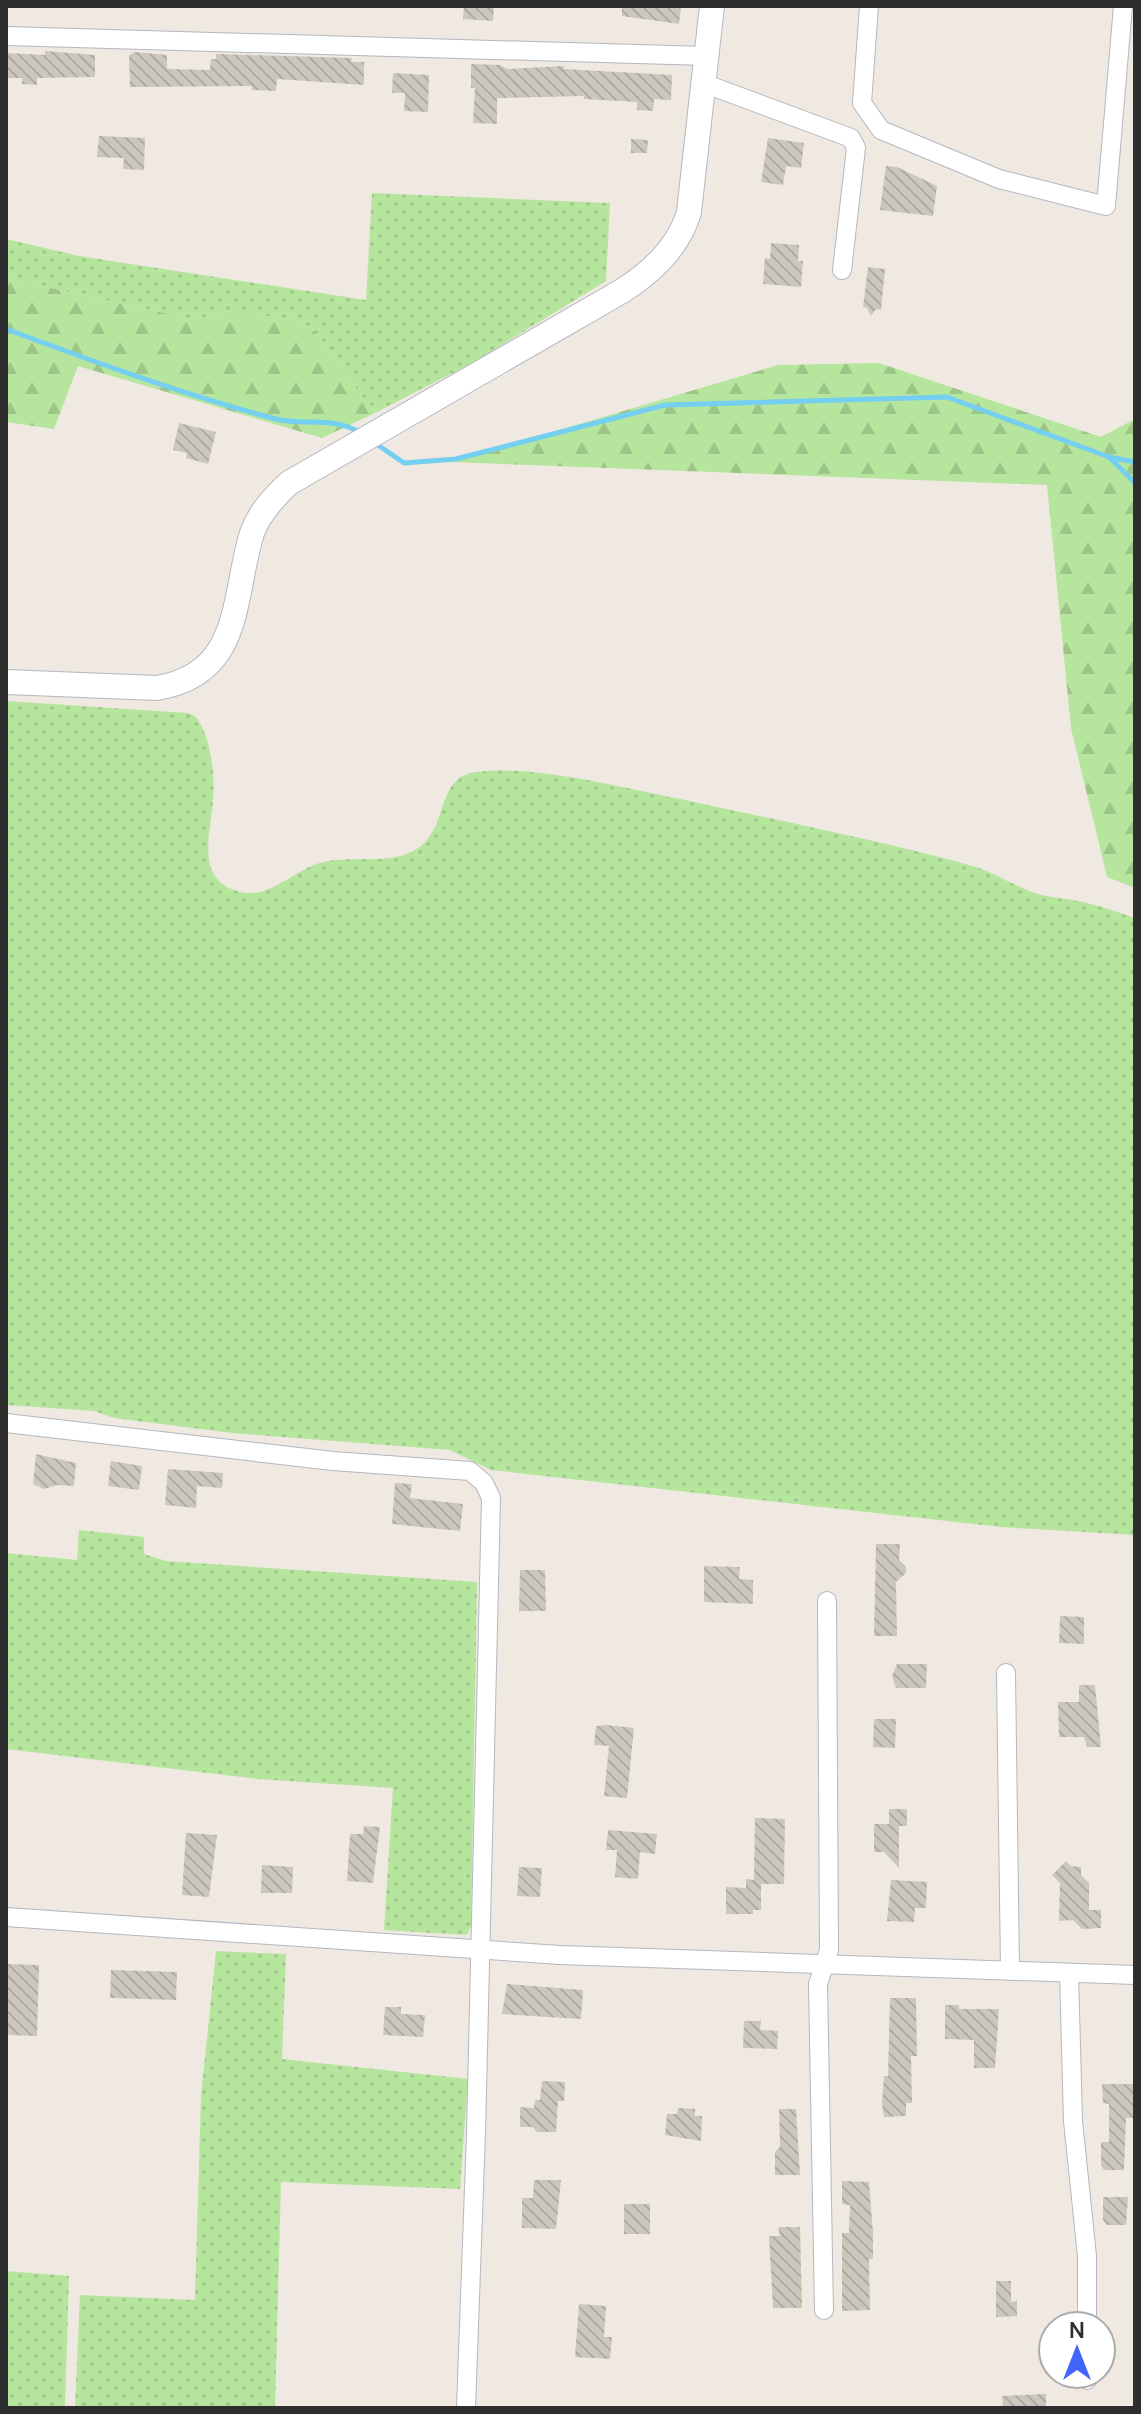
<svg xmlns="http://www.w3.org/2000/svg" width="1141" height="2414" font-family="Manrope,sans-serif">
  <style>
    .grass { fill: url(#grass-dots) }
    .forest { fill: url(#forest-firs) }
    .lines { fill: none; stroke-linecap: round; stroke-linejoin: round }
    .stream { stroke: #75cff0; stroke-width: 5 }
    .building { fill: url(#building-back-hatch) }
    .minor-casing { stroke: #b4b7c1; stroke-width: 20 }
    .tertiary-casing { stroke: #b4b7c1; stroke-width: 26 }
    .minor { stroke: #fff; stroke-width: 18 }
    .tertiary { stroke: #fff; stroke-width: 24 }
  </style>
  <defs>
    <pattern id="grass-dots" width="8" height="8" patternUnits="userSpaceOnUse" patternTransform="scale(2)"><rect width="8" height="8" fill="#b6e59e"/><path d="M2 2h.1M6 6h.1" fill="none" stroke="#9dc588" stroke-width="1.8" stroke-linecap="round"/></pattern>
    <pattern id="forest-firs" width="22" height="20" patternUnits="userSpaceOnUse" patternTransform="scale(2)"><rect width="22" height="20" fill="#b6e59e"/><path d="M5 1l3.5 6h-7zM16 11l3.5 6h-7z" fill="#9dc588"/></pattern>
    <pattern id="building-back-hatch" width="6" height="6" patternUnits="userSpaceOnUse" patternTransform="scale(2)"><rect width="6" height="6" fill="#cbc7bf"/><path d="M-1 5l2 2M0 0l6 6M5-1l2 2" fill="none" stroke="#afaba4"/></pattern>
  </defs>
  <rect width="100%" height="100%" fill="#efe9e1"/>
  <!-- grass -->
  <g class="grass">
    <path d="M372,193L610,203L606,281L472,363L375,413L314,332L294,320L228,311L195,320L6,278V239L79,256L366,300Z"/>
    <path d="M6,701L188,713L196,717C211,736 215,775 213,799C212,827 196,872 229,888C267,906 288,871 323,862C356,854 401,869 426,841C447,818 439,777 476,772C529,764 626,788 680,799C776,820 873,839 969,865C992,871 1012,885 1035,893C1050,898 1067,898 1083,902C1100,906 1118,912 1135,918V1535L1001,1527L491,1470L450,1450L232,1433L114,1418L94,1411L6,1405Z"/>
    <path d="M79,1530L144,1537V1554L166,1561L477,1582L471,1926L467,1935L384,1930L393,1788L258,1779L6,1749V1553L77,1560Z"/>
    <path d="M216,1951L286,1954L282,2059L468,2079L460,2189L281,2182L275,2408H75L80,2295L195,2300L201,2096Z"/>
    <path d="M6,2271L69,2276L65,2408H6Z"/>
  </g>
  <!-- forest -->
  <g class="forest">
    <path d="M6,278L195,320L228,311L294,320L314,332L375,413L322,438L78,366L54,429L6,422Z"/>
    <path d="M879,363L1101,437L1135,419V888L1107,877L1071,728L1047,485L452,462L778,365Z"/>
  </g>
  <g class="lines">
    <!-- stream -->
    <g class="stream">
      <path d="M6,329C95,362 184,395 276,419C305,426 335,416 360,433"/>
      <path d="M375,443L404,463L456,459L665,405L947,397L1109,457L1135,483"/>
      <path d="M1109,457L1135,462"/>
    </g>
  </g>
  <!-- building -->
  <g class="building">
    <path d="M464,6H494L493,21L463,19Z"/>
    <path d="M622,6H681L679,24L622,16Z"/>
    <path d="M45,51L95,55V77L37,78V85L22,84V78H6V53L45,55Z"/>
    <path d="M135,52L167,55V69L210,70L211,59H216V54L352,58L351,62H364V85L277,79L276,91L252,90V86L130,87L129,55Z"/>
    <path d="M471,64L500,65L507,69L564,66V69L672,75L671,100L654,99L653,111L637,110V102L584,99V96L497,98V124L473,123L475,88H471Z"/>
    <path d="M393,73L429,75L428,112L404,111L405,93H392Z"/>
    <path d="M99,136L145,138L144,170L123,169L124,158L97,157Z"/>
    <path d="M768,138L804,143L801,168L786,166L783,185L761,182Z"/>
    <path d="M631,139L648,140L647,153H631Z"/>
    <path d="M886,166L897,167L937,186L933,216L880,210Z"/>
    <path d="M771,243L799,245L798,261H803L801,287L763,284L765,258L770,259Z"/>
    <path d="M868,267L885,269L881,310L876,309L871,316L867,308L863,307Z"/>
    <path d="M179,423L216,432L208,464L186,458L187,453L173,450Z"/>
    <path d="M36,1454L76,1463L74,1486L57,1485L44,1489L33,1484Z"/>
    <path d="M111,1461L142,1466L139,1490L108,1486Z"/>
    <path d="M168,1469L223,1473L222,1488L197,1486L196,1508L165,1505Z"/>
    <path d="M395,1483L412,1484L410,1498L463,1504L460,1531L392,1524Z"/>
    <path d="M876,1544H900L899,1560L906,1567V1573L896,1582L897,1636H874Z"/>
    <path d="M704,1566L740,1567L739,1579L753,1580V1604L704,1602Z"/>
    <path d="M520,1570H545L546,1611H519Z"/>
    <path d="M1060,1616L1084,1617V1644L1059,1643Z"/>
    <path d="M897,1664H927L926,1688H896L892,1676Z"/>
    <path d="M1079,1685H1095L1101,1747H1087L1084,1737H1059L1058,1702H1079Z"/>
    <path d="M874,1719H896L895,1748L873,1747Z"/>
    <path d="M606,1725L634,1728L627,1798L604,1796L609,1746L594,1745L596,1726Z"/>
    <path d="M889,1809H907V1826H899V1868L884,1852H874V1824H889Z"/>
    <path d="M755,1818L785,1819L784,1884H761V1910H753V1914H726V1887L746,1888V1879L754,1880Z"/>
    <path d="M364,1826L380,1827L373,1883L347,1881L350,1834H363Z"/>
    <path d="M608,1830L657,1834L655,1854L640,1852L638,1879L615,1877L617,1850H606Z"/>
    <path d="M186,1833L217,1835L209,1897L182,1895Z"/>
    <path d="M1066,1861L1071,1866L1081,1867V1875L1089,1883V1910H1101V1928L1082,1929L1073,1920L1059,1921L1060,1883L1052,1875Z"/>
    <path d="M262,1865L293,1867L292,1893H261Z"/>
    <path d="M519,1867L542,1868L540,1897L517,1896Z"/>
    <path d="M891,1880L927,1882L926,1908H915L914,1922L887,1921Z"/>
    <path d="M6,1964L39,1965L37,2036L8,2035Z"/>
    <path d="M111,1970L177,1972L176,2000L110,1998Z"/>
    <path d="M507,1984L583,1990L581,2019L502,2014Z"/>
    <path d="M890,1998H916L917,2056H911L912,2103H906V2116L884,2117L882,2103L884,2076H888Z"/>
    <path d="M945,2005H959V2009H999L995,2068H974V2040L945,2039Z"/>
    <path d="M385,2007H401V2014L425,2015L423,2037L383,2035Z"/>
    <path d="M744,2021H761L760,2030L778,2031L777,2049L743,2048Z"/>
    <path d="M542,2081L565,2082L564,2101H558L556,2132H537L533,2127H520V2107L534,2108L535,2100H540Z"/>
    <path d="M1102,2084H1133V2118H1126L1124,2170H1104L1101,2165V2142H1109V2104L1103,2103Z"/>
    <path d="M678,2108L695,2109V2116H702L701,2141L665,2135L667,2114H677Z"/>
    <path d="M779,2109H796L800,2175H775V2152L780,2147Z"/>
    <path d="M534,2180H561L556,2229L522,2228V2198H533Z"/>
    <path d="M842,2181L869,2182L873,2233V2259H869L870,2310L842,2311V2233H849L850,2205L842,2204Z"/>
    <path d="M1103,2197H1128L1126,2225H1107L1103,2220Z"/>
    <rect x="624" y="2204" width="26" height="30"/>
    <path d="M778,2227H800L802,2308H773L769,2236H780Z"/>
    <path d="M996,2281H1011V2302L1017,2301V2316L996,2317Z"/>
    <path d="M579,2304L606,2306L604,2337H612L610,2359L575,2357Z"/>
    <path d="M1046,2394V2408H1003L1002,2396Z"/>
  </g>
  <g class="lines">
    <defs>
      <g id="minor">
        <path d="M869,6L862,103L881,130L999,179L1106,206L1123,6"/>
        <path d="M6,36L706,56"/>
        <path d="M703,83L851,138L856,148L842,270"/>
        <path d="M6,1423L333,1461L470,1471L484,1483L491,1498L476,2133L466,2408"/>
        <path d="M1006,1673L1010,1971"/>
        <path d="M6,1917L560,1955L1135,1975"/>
        <path d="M1069,1973L1073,2121L1087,2256V2326"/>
        <path d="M824,2310L818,1984L829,1950L827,1601"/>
        <path d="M1087,2374V2380"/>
      </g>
      <path id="tertiary" d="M6,682L157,688C243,674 232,598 252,533C259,513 274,497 289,483L622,291C652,272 679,247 689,212L712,6"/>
    </defs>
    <!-- minor casing -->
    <use href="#minor" class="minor-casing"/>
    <!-- tertiary casing -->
    <use href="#tertiary" class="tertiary-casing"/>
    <!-- minor -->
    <use href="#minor" class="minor"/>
    <!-- tertiary -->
    <use href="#tertiary" class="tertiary"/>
  </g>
  <!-- border -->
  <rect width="1141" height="2414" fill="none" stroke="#2e2e2e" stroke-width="16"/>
  <!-- north arrow -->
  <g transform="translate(1077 2350)"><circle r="38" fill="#ffffff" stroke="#ababab" stroke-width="2"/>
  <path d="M0-6L14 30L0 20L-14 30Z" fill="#4264fb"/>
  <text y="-12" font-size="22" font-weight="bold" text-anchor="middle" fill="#2e2e2e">N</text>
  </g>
</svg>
